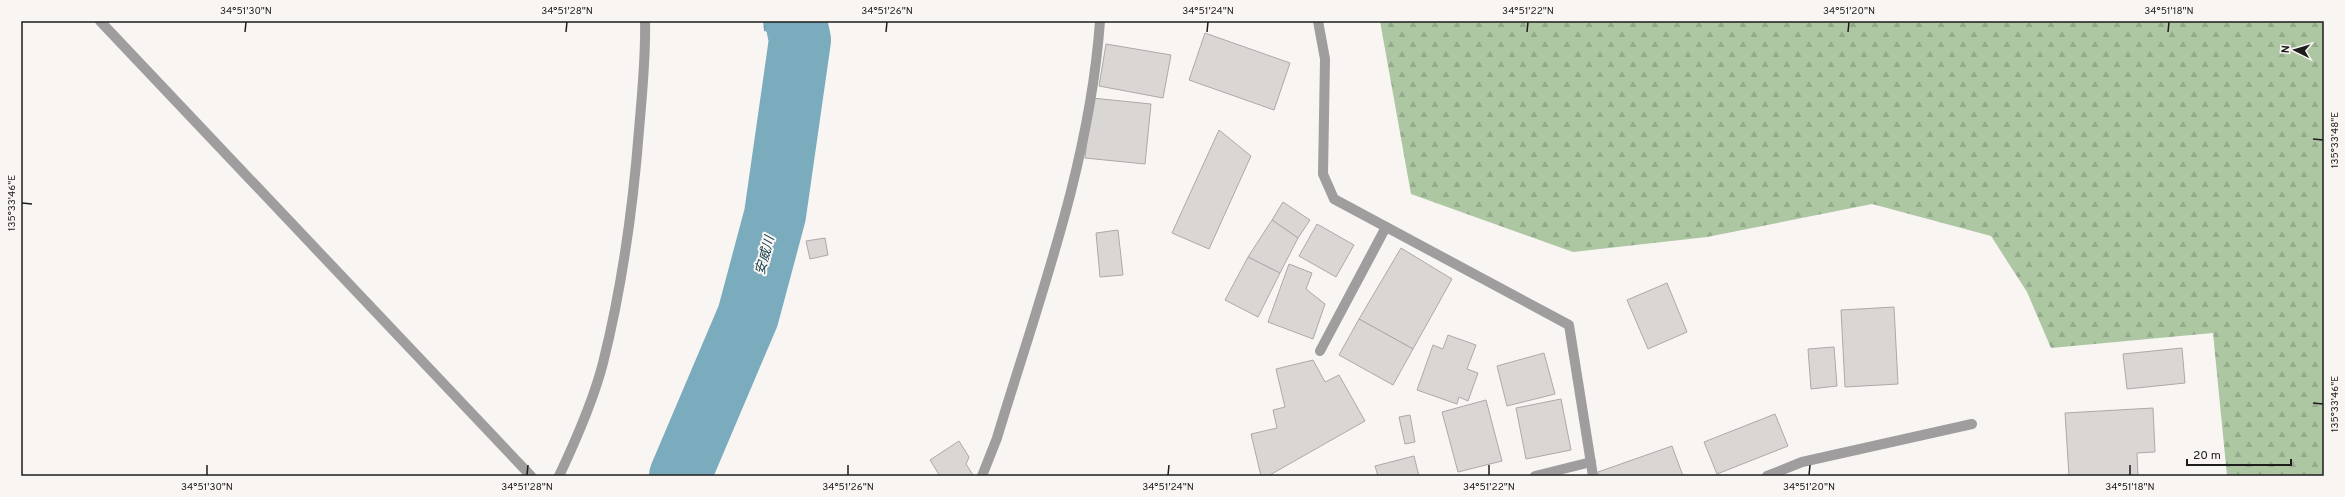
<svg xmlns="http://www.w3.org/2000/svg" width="2345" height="497" viewBox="0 0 2345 497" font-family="Overpass,'Noto Sans JP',sans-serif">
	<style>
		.forest { fill: url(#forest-firs) }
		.water { fill: url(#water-waves) }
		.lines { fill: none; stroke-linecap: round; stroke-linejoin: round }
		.river { stroke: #7bacbd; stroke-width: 62 }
		.building { fill: #dad6d4; stroke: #ada9a8 }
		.minor { stroke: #9f9d9d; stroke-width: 10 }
		.ticks { fill: none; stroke: #1e1d1c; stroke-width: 1.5 }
		.labels { text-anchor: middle; stroke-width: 4; stroke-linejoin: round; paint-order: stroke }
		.water-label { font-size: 13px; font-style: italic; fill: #14404e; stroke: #f9f5f3 }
		.neatline { fill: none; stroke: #1e1d1c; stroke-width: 1.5 }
		.ticks-label { font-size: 10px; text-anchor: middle; fill: #1e1d1c }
	</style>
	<defs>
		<pattern id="forest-firs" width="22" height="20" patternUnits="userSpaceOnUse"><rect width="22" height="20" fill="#adc7a3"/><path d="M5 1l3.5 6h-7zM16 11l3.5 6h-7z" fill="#94aa8c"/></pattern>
		<pattern id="water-waves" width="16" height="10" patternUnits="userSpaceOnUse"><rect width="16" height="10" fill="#7bacbd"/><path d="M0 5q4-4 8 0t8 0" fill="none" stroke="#648b99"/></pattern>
	</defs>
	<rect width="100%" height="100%" fill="#f9f5f3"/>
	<polygon class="forest" points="1380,21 2324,21 2324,476 2227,476 2213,333 2051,348 2027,292 1991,236 1872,204 1707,237 1573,252 1411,194"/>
	<polygon class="water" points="763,21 810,21 812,31 800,40 764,31"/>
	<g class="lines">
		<polyline class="river" points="680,476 748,316 775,215 800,40 796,21"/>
	</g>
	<g class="building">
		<polygon points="1205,33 1290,63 1274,110 1189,80"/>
		<polygon points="1106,44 1171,55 1163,98 1099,86"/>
		<polygon points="1092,98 1151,104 1145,164 1085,158"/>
		<polygon points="1219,130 1251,156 1209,249 1172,233"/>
		<polygon points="1283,202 1310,220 1298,238 1272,220"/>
		<polygon points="1272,220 1298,238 1280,273 1248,257"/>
		<polygon points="1317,224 1354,245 1336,277 1299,256"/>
		<polygon points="1118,230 1123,275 1100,277 1096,233"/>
		<polygon points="825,238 828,255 810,259 806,241"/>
		<polygon points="1401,248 1452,279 1413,349 1359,319"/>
		<polygon points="1248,257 1280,273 1258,317 1225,300"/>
		<polygon points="1289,264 1312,273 1306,289 1325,304 1313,339 1268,322"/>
		<polygon points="1667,283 1687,332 1648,349 1627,300"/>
		<polygon points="1894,307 1898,384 1845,387 1841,310"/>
		<polygon points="1359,319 1413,349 1393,385 1339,355"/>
		<polygon points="1448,335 1476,345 1467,369 1478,373 1468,401 1459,397 1457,404 1417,390 1433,345 1443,349"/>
		<polygon points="1834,347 1837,386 1811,389 1808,349"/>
		<polygon points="2182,348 2185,383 2127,389 2123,354"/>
		<polygon points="1544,353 1555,394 1507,406 1497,366"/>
		<polygon points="1313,360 1325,382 1339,375 1365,421 1268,476 1261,476 1251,434 1277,428 1273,410 1285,407 1276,369"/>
		<polygon points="1561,399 1571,450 1526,459 1516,408"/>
		<polygon points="1486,400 1502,461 1458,472 1442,412"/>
		<polygon points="2153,408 2155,452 2137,453 2138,476 2069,476 2065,413"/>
		<polygon points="1775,414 1788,446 1717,474 1704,442"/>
		<polygon points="1410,415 1415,442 1405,444 1399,417"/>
		<polygon points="959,441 969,457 966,464 973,475 940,476 930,460"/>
		<polygon points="1672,446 1683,476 1599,476 1598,472"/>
		<polygon points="1414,456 1419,476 1378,476 1375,466"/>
	</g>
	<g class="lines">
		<g class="minor">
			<polyline points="100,21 531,476"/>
			<polyline points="1318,21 1325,59 1323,174 1334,199 1569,325 1593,476"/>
			<polyline points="1320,351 1386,227"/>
			<path d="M559 476C576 440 593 402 603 363 622 287 633 208 639 130 642 94 646 57 645 21"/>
			<path d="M982 476 997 438C1038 302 1090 164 1100 21"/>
			<polyline points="1535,476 1591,462"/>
			<polyline points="1767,476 1802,462 1972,424"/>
		</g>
	</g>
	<path class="ticks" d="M245 32 246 22M566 32 567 22M886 32 887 22M1207 32 1208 22M1527 32 1528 22M1848 32 1849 22M2168 32 2169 22M2313 139 2323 140M22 203 32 204M2313 403 2323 404M207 475V465M527 475 528 465M848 475V465M1168 475 1169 465M1489 475V465M1809 475 1810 465M2130 475V465"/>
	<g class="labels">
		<g class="water-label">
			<text transform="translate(764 255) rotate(-75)" y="5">安威川</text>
		</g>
	</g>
	<rect width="2345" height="497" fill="none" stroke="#f9f5f3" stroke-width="44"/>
	<g transform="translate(2295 50) rotate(275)" stroke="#f9f5f3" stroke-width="3" paint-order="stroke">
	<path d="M0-3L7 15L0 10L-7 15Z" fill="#1e1d1c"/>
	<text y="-6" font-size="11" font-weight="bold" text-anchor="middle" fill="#1e1d1c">N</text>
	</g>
	<path d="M2187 459v6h104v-6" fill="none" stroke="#1e1d1c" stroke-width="2"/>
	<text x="2193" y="459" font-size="12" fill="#1e1d1c" stroke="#f9f5f3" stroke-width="3" paint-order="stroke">20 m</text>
	<rect x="22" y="22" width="2301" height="453" class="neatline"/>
	<g class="ticks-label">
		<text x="246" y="14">34°51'30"N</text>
		<text x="567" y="14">34°51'28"N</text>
		<text x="887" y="14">34°51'26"N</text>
		<text x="1208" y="14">34°51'24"N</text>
		<text x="1528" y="14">34°51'22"N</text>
		<text x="1849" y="14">34°51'20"N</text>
		<text x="2169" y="14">34°51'18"N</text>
		<text transform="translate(2334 140) rotate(-90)" y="4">135°33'48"E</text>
		<text transform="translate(11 203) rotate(-90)" y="4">135°33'46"E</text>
		<text transform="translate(2334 404) rotate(-90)" y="4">135°33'46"E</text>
		<text x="207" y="490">34°51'30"N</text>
		<text x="527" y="490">34°51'28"N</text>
		<text x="848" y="490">34°51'26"N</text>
		<text x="1168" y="490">34°51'24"N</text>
		<text x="1489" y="490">34°51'22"N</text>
		<text x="1809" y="490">34°51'20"N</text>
		<text x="2130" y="490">34°51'18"N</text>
	</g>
</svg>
